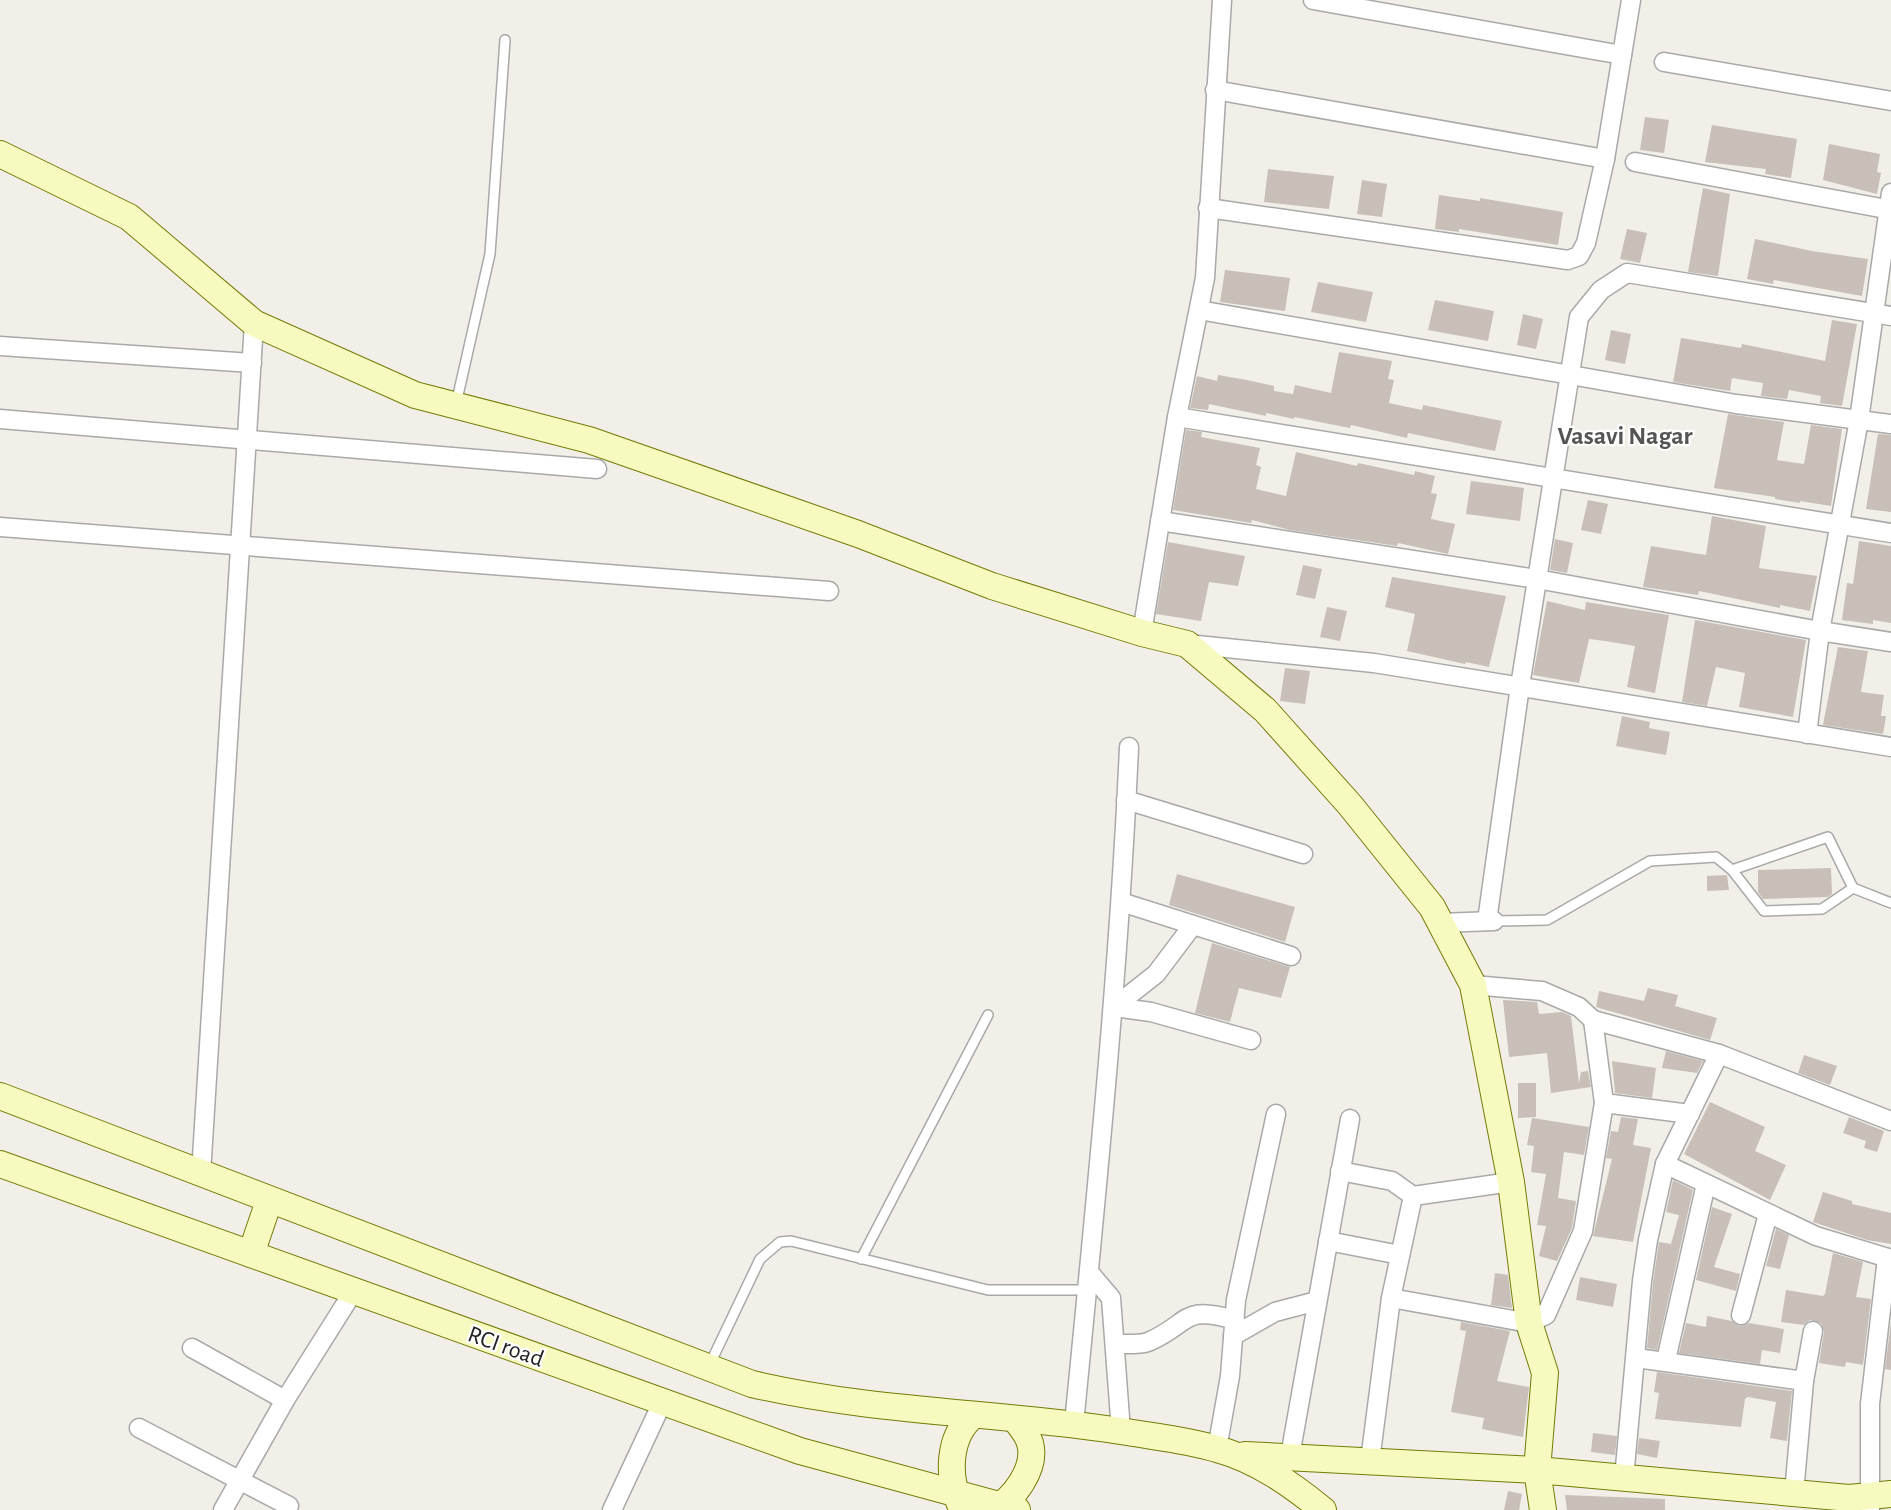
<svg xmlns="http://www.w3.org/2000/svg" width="1891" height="1510" viewBox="0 0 1891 1510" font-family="'Alegreya Sans',sans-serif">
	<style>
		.building { fill: #c7bfb8 }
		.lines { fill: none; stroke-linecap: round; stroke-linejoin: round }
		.lane-casing { stroke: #a9a9a9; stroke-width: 12 }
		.street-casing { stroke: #a9a9a9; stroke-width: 21 }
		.secondary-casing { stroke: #707d05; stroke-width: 28 }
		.lane { stroke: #fff; stroke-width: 9 }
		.street { stroke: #fff; stroke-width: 18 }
		.secondary { stroke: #f7fabf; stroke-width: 26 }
		.labels { text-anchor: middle; stroke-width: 4.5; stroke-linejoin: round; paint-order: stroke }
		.street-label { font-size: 24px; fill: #222; stroke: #fff }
		.neighbourhood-label { font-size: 26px; font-weight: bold; fill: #555; stroke: #fff }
	</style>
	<rect width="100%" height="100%" fill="#f2efe9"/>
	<g class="building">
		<polygon points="1645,117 1669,120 1664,153 1640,150"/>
		<polygon points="1712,125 1797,139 1791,178 1765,174 1766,169 1705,162"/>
		<polygon points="1829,144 1880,154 1877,172 1881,173 1877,194 1823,180"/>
		<polygon points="1268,169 1334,176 1329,209 1264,202"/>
		<polygon points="1362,180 1387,184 1382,217 1357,214"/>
		<polygon points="1703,188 1730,194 1718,276 1688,272"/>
		<polygon points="1439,195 1480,201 1480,198 1563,212 1558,245 1459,229 1459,232 1435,229"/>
		<polygon points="1627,229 1647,233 1640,263 1620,259"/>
		<polygon points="1755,239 1812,251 1868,259 1862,296 1774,280 1773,284 1747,279"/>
		<polygon points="1225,270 1290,278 1285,311 1220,302"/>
		<polygon points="1318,282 1373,292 1366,322 1311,312"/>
		<polygon points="1435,300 1494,311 1488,341 1428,330"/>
		<polygon points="1523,314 1543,319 1536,349 1517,345"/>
		<polygon points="1832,320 1857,324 1842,406 1820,403 1821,396 1789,390 1787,399 1761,396 1763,383 1732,378 1730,391 1673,382 1681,338 1741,348 1742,344 1825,361"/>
		<polygon points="1611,330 1631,334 1625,364 1605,360"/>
		<polygon points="1339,352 1392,361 1388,379 1394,380 1389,403 1422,410 1423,405 1502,421 1495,451 1408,433 1407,438 1351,425 1350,428 1294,417 1294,419 1266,413 1266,416 1209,404 1208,410 1190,408 1197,376 1217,381 1218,375 1247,380 1274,386 1274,391 1293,394 1295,385 1331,393"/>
		<polygon points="1728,414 1784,422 1777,460 1804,464 1811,425 1842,429 1831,506 1800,501 1800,503 1775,499 1775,497 1714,488"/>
		<polygon points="1186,430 1202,432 1201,437 1260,448 1256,465 1261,467 1256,489 1286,496 1296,452 1357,466 1358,463 1414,475 1415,471 1435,476 1431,493 1437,494 1431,519 1455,524 1448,554 1398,543 1397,546 1290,530 1252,520 1251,523 1173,510"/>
		<polygon points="1878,434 1891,435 1891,512 1866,509"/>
		<polygon points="1471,481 1524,488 1520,521 1466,514"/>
		<polygon points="1588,500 1608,504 1601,534 1581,530"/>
		<polygon points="1712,516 1766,526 1759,568 1817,576 1810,611 1780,605 1780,608 1699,591 1698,595 1643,587 1651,546 1706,555"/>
		<polygon points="1555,539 1573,543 1567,573 1550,570"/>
		<polygon points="1859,541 1891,546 1891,623 1873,620 1873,624 1842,620 1847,583 1853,584"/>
		<polygon points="1168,542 1245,556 1238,586 1209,582 1201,621 1156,614"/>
		<polygon points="1303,565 1322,569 1315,599 1296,595"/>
		<polygon points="1392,577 1506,596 1489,667 1466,662 1465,664 1407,651 1415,614 1385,607"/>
		<polygon points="1547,601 1585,610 1586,602 1669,615 1655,693 1627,687 1635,646 1605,641 1589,639 1579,683 1533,675"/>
		<polygon points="1327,607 1347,611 1340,641 1320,637"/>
		<polygon points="1695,620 1806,640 1793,717 1739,707 1745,673 1716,667 1707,706 1682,702"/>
		<polygon points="1838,647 1868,651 1861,692 1884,695 1881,716 1886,716 1883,734 1823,725"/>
		<polygon points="1285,668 1310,671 1305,704 1280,701"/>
		<polygon points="1622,716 1650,722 1649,728 1670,732 1666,755 1616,746"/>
		<polygon points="1831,868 1832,894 1828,897 1763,899 1758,892 1758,870"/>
		<polygon points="1177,874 1295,907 1285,942 1169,905"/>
		<polygon points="1727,875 1729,890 1707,891 1707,876"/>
		<polygon points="1212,943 1290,967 1281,998 1239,988 1230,1022 1195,1013"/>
		<polygon points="1648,988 1678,995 1675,1006 1717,1018 1710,1040 1596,1007 1599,991 1644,1001"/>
		<polygon points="1503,1000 1537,1002 1539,1014 1562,1012 1571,1016 1579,1083 1581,1072 1588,1071 1591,1087 1551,1093 1547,1053 1509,1057"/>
		<polygon points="1666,1051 1703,1061 1697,1073 1662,1068"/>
		<polygon points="1804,1055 1837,1066 1830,1085 1798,1073"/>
		<polygon points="1612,1061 1656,1068 1652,1098 1615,1093"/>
		<polygon points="1518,1083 1536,1083 1536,1117 1518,1118"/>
		<polygon points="1710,1102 1765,1127 1755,1151 1786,1165 1770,1200 1684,1154"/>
		<polygon points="1621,1117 1638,1119 1633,1145 1651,1148 1633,1242 1593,1236 1612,1159 1606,1158 1611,1131 1618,1132"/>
		<polygon points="1849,1117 1884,1131 1877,1152 1864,1148 1866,1141 1843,1133"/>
		<polygon points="1532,1118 1589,1127 1584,1155 1564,1152 1558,1198 1576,1201 1572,1228 1557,1261 1539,1256 1546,1226 1537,1225 1546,1174 1531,1172 1534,1146 1527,1145"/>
		<polygon points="1673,1180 1693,1190 1657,1350 1647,1348 1653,1282 1659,1242 1671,1244 1679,1215 1666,1212"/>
		<polygon points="1823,1192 1852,1201 1852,1204 1891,1213 1891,1244 1867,1240 1813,1222"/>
		<polygon points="1712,1207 1732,1214 1714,1267 1740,1274 1736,1291 1696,1280"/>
		<polygon points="1776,1229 1789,1235 1780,1269 1766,1266"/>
		<polygon points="1833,1253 1863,1262 1856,1297 1871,1299 1863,1365 1846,1362 1845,1367 1819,1363 1824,1332 1821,1323 1810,1320 1804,1325 1781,1322 1786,1290 1823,1296 1825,1294"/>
		<polygon points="1495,1273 1508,1275 1512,1308 1491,1305"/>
		<polygon points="1580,1277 1617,1284 1613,1307 1576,1300"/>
		<polygon points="1707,1316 1732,1321 1739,1326 1749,1323 1784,1329 1780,1353 1762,1350 1760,1364 1679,1353 1686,1323 1706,1327"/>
		<polygon points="1891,1321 1891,1370 1885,1369"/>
		<polygon points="1461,1322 1510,1331 1497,1381 1529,1387 1523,1437 1482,1429 1484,1418 1451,1412 1466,1331 1460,1330"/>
		<polygon points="1657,1372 1792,1391 1787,1441 1770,1438 1776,1402 1748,1397 1745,1399 1741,1427 1655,1419 1659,1393 1654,1392"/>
		<polygon points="1593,1433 1617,1436 1615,1455 1591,1452"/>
		<polygon points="1639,1438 1660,1441 1657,1458 1637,1454"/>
		<polygon points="1508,1491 1522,1494 1519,1510 1504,1510"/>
		<polygon points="1565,1495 1665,1499 1665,1510 1567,1510"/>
	</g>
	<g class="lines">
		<defs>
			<g id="lane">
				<polyline points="456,404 490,254 505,40"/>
				<polyline points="1732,870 1828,837 1853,888"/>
				<polyline points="1494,921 1547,920 1650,861 1716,857 1732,870 1764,911 1822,909 1853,888 1891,903"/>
				<polyline points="861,1259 988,1015"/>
				<polyline points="709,1366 760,1259 780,1242 791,1241 988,1290 1087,1290"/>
			</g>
			<g id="street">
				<polyline points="1313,0 1622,55"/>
				<polyline points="1664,62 1891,101"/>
				<polyline points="1215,90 1605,159"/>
				<polyline points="1635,162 1891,210"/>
				<polyline points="1208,208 1568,260 1579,256 1586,243 1605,159 1631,0"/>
				<polyline points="1199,310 1736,404 1891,424"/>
				<polyline points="0,346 252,363"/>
				<polyline points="1177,417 1891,533"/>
				<polyline points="0,419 597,469"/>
				<polyline points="1160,521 1537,579 1820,631 1891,642"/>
				<polyline points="0,527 829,591"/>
				<polyline points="1142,633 1177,417 1205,278 1222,0"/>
				<polyline points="1187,644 1374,663 1891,747"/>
				<polyline points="1807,734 1820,631 1859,420 1891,193"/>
				<polyline points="1126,800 1303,854"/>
				<polyline points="1121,902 1291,956"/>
				<polyline points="1487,921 1520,686 1579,317 1601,290 1627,273 1891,316"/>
				<polyline points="1440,923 1494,921"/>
				<polyline points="1114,1007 1151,1012 1251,1040"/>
				<polyline points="1114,1007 1156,974 1193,925"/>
				<polyline points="1593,1020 1719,1054 1891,1121"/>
				<polyline points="1604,1103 1690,1114"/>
				<polyline points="1665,1164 1816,1236 1891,1259"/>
				<polyline points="1340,1171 1392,1181 1413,1196"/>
				<polyline points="201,1174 254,323"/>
				<polyline points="1328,1241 1400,1255"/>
				<polyline points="1089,1272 1111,1298 1121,1431"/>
				<polyline points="1391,1298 1529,1323 1546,1315 1583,1231 1604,1103 1593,1020 1579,1007 1542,991 1473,985"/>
				<polyline points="1741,1315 1768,1214"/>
				<polyline points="1233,1336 1275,1312 1317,1301"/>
				<path d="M1115 1344C1125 1344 1139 1345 1148 1342 1191 1324 1180 1304 1235 1320"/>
				<polyline points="192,1348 285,1400"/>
				<polyline points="1636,1358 1804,1381"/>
				<polyline points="1666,1360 1706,1184"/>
				<path d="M1074 1424C1096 1198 1119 973 1129 747"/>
				<polyline points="139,1428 289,1506"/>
				<polyline points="1217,1449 1230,1376 1236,1300 1276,1114"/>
				<polyline points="1290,1456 1350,1119"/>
				<polyline points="1370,1461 1391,1298 1413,1196 1511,1182"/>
				<polyline points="1624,1478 1642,1281 1648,1240 1665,1164 1719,1054"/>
				<polyline points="1794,1493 1804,1381 1813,1331"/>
				<polyline points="223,1510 285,1400 353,1292"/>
				<polyline points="612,1510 662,1403"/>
				<polyline points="1870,1510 1870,1404 1887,1258"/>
			</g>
			<g id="secondary">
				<polyline points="0,154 129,217 254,323 415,395 589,440 858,534 992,586 1142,633 1187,644 1265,710 1350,805 1432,907 1473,985 1511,1182 1529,1323 1545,1373 1537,1470 1543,1510"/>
				<path d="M0 1096 752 1384C877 1413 1002 1412 1127 1432 1157 1437 1188 1440 1217 1449 1257 1460 1291 1484 1323 1510"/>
				<polyline points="0,1164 800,1451 1017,1510"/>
				<polyline points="251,1254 269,1201"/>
				<polyline points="1245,1455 1537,1470 1849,1498 1891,1494"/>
				<path d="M960 1504C947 1476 948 1435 974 1415"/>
				<path d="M993 1510C1014 1499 1037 1468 1030 1443 1027 1433 1021 1427 1015 1419"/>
			</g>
		</defs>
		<use href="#lane" class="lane-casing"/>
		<use href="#street" class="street-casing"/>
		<use href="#secondary" class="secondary-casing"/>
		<use href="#lane" class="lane"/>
		<use href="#street" class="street"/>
		<use href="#secondary" class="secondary"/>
	</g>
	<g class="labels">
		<g class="street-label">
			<text transform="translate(506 1346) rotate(20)" y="8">RCI road</text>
		</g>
		<g class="neighbourhood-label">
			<text x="1625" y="444">Vasavi Nagar</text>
		</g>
	</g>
</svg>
